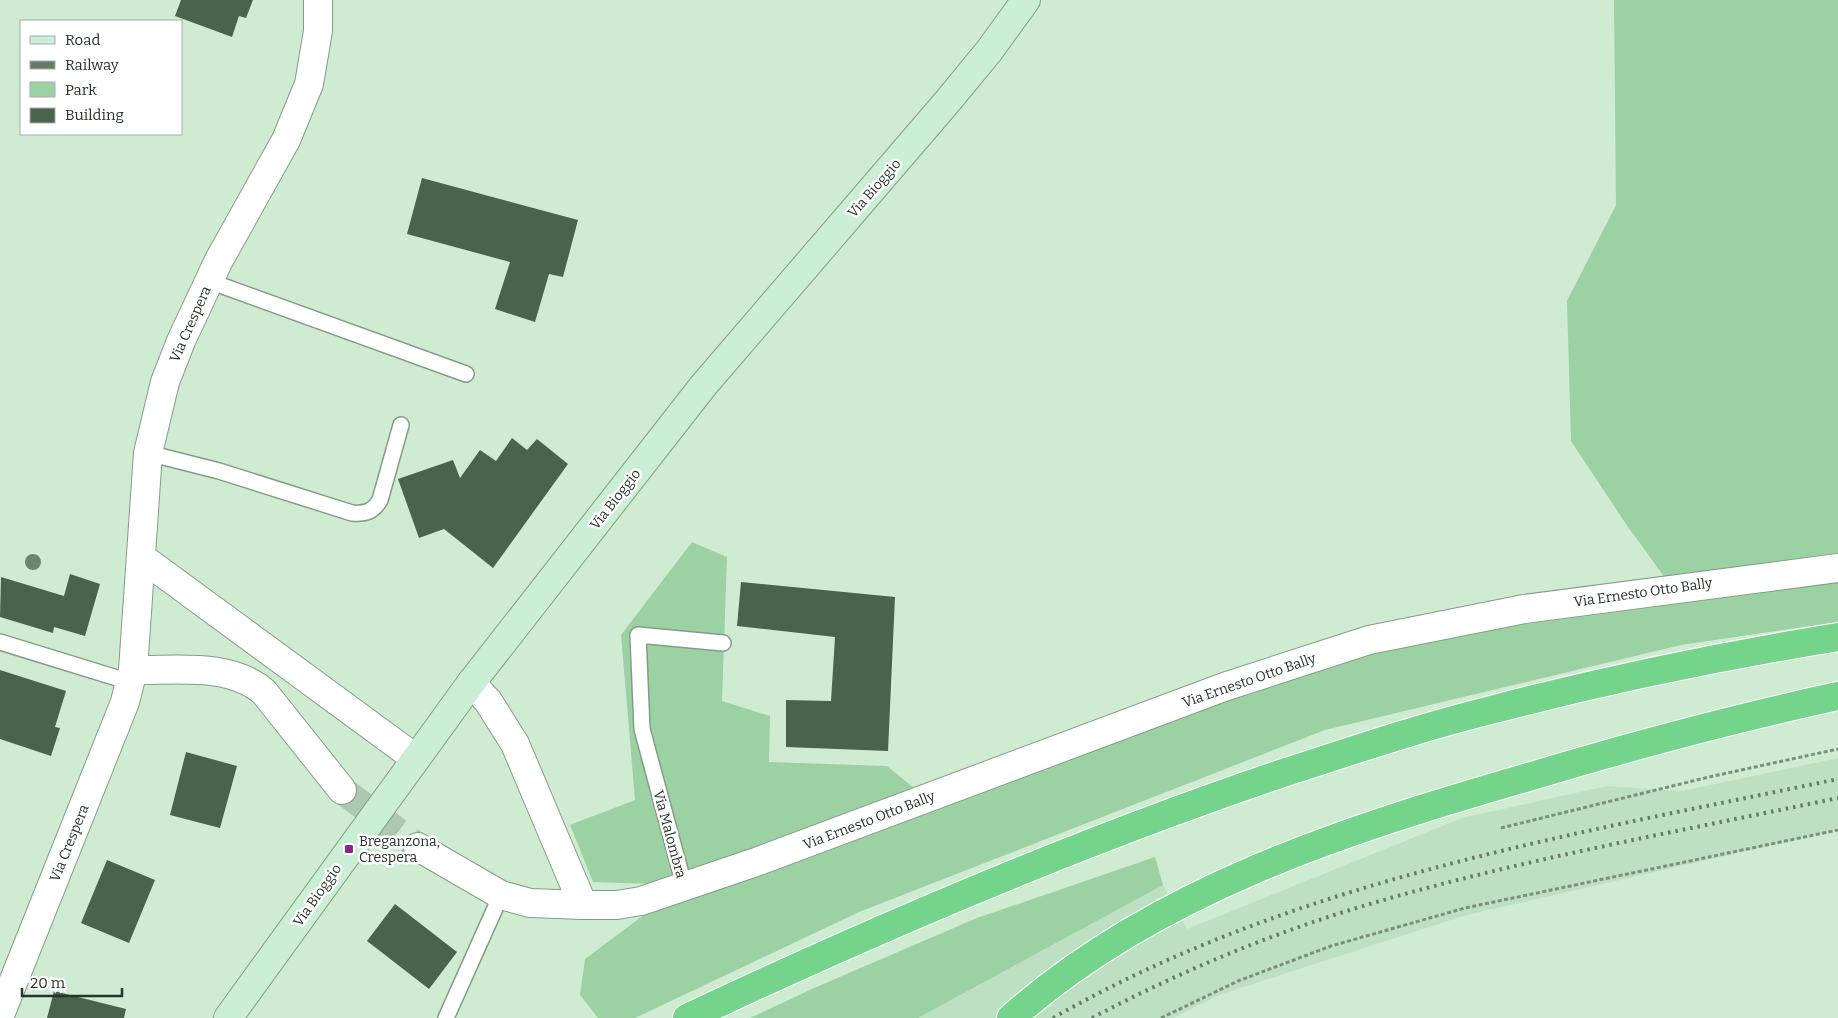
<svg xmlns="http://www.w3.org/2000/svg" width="1838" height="1018" viewBox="0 0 1838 1018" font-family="Bitter,serif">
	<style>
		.built { fill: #bee0c2 }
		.green { fill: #9cd1a3 }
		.building { fill: #49634d }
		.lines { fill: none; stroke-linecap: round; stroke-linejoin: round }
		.minor-tunnel { stroke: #aec7b0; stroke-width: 28; stroke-dasharray: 28 14; stroke-linecap: butt }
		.service-casing { stroke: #839e86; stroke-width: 18 }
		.minor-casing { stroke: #839e86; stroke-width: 30 }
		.secondary-casing { stroke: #839e86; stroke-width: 30 }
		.trunk-casing { stroke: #fff; stroke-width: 30 }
		.path { stroke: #7b8f7d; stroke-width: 3; stroke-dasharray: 4 2.5; stroke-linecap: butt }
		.service { stroke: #fff; stroke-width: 15 }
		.minor { stroke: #fff; stroke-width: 28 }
		.secondary { stroke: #cbefd4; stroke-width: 28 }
		.trunk { stroke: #74d48b; stroke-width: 28 }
		.rail { stroke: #677969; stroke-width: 4; stroke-dasharray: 2.5 5; stroke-linecap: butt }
		.tree { fill: #68886e }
		.poi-dot { fill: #8d268c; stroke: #fff; stroke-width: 2 }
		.labels { text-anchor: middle; stroke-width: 5; stroke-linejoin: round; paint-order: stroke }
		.street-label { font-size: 14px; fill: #28332a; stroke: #fff }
		.poi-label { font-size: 14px; fill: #28332a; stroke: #fff; text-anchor: start }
	</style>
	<rect width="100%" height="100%" fill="#cfecd2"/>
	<polygon class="built" points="1838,758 1838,830 1463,916 1219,995 1173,1018 918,1018 1163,885 1187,929 1462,818 1607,786 1682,791"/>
	<g class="green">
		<polygon points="1614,0 1838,0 1838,622 1681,645 1325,730 859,912 635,1018 598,1018 580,995 585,959 684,885 593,882 570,825 635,800 621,635 692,542 727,557 722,701 770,716 769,762 887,766 925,797 1223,685 1671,586 1628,527 1571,441 1567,301 1616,205"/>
		<polygon points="1155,857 1163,885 918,1018 750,1018 814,988 977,918"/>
	</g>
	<g class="building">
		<polygon points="181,0 253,0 246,18 239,16 232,37 175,16"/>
		<polygon points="422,178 578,220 563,277 549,274 535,322 495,309 510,262 407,234"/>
		<polygon points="512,438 527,450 537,439 568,464 493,568 444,529 419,538 398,479 453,460 460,478 480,450 496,461"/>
		<polygon points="70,574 100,584 85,636 54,627 53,633 0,617 1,577 64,596"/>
		<polygon points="741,582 895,597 888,751 786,747 786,700 831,701 835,637 737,626"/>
		<polygon points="0,670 66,691 55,727 60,728 51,756 0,739"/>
		<polygon points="186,752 237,766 220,828 170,815"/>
		<polygon points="107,860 155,880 129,943 81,923"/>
		<polygon points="395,904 457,952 429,989 367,941"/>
		<polygon points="54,991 126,1009 124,1018 47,1018"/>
	</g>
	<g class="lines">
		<polyline class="minor-tunnel" points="342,790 418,847"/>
		<defs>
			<g id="service">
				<polyline points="209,281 466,374"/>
				<path d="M148 453 219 471 352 513C365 514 373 512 380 500L401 425"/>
				<polyline points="0,642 130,682"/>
				<polyline points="684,885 642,729 638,635 723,643"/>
				<polyline points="446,1018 501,895"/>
			</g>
			<g id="minor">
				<polyline points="141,557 415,758"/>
				<path d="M133 670C175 671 230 662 264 692L342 790"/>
				<polyline points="471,683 488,701 515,744 583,905 617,905 641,901 756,862 1224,687 1369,640 1524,609 1838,568"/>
				<polyline points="418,847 501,895 530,903 583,905"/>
				<polyline points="0,1015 125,702 133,670 148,453 165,382 181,341 219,260 286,140 309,84 318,31 318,0"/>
			</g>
			<polyline id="secondary" points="228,1018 471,683 703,386 947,102 989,51 1026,0"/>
			<g id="trunk">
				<path d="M687 1018C882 926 1081 841 1286 772 1354 750 1422 727 1491 710 1605 680 1721 656 1838 637"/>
				<path d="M1011 1018C1154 891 1345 830 1525 778 1628 747 1732 719 1838 696"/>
			</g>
		</defs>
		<use href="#service" class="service-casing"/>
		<use href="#minor" class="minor-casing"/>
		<use href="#secondary" class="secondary-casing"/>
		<use href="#trunk" class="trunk-casing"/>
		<g class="path">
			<polyline points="1501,828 1709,777 1838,749"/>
			<polyline points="1161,1018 1238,981 1331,946 1465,908 1838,830"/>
		</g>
		<use href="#service" class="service"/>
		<use href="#minor" class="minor"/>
		<use href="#secondary" class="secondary"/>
		<use href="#trunk" class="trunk"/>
		<g class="rail">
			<path d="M1053 1018C1294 880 1570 835 1838 779"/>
			<path d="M1092 1018C1175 974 1263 937 1353 909 1511 861 1676 832 1838 798"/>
		</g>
	</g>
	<circle class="tree" cx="33" cy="562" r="8"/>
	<rect class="poi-dot" x="344" y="844" width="10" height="10" rx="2.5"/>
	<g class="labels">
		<g class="street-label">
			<text transform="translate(874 188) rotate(-49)" y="5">Via Bioggio</text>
			<text transform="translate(190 324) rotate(-66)" y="5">Via Crespera</text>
			<text transform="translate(615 499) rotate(-52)" y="5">Via Bioggio</text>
			<text transform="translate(1643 592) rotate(-8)" y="5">Via Ernesto Otto Bally</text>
			<text transform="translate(1249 680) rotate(-19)" y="5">Via Ernesto Otto Bally</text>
			<text transform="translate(869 820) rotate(-21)" y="5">Via Ernesto Otto Bally</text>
			<text transform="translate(670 834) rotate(75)" y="5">Via Malombra</text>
			<text transform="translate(69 843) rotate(-68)" y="5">Via Crespera</text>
			<text transform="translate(317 895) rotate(-55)" y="5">Via Bioggio</text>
		</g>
		<g class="poi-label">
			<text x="359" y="846">Breganzona,<tspan x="359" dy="16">Crespera</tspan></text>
		</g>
	</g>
	<rect x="20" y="20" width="162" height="115" fill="#ffffff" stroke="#a9adaa"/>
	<rect x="30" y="36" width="25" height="8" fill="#cbefd4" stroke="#a9adaa"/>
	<text x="65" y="45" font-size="15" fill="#28332a">Road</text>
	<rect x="30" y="61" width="25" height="8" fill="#677969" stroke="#a9adaa"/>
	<text x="65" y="70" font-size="15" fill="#28332a">Railway</text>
	<rect x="30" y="82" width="25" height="15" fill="#9cd1a3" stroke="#a9adaa"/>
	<text x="65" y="95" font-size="15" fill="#28332a">Park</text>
	<rect x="30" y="108" width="25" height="15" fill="#49634d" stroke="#a9adaa"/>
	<text x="65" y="120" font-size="15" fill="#28332a">Building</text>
	<path d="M22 988v8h100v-8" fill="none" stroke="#28332a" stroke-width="2.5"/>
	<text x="30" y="988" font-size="15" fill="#28332a" stroke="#ffffff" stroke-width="4" paint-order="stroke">20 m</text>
</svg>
